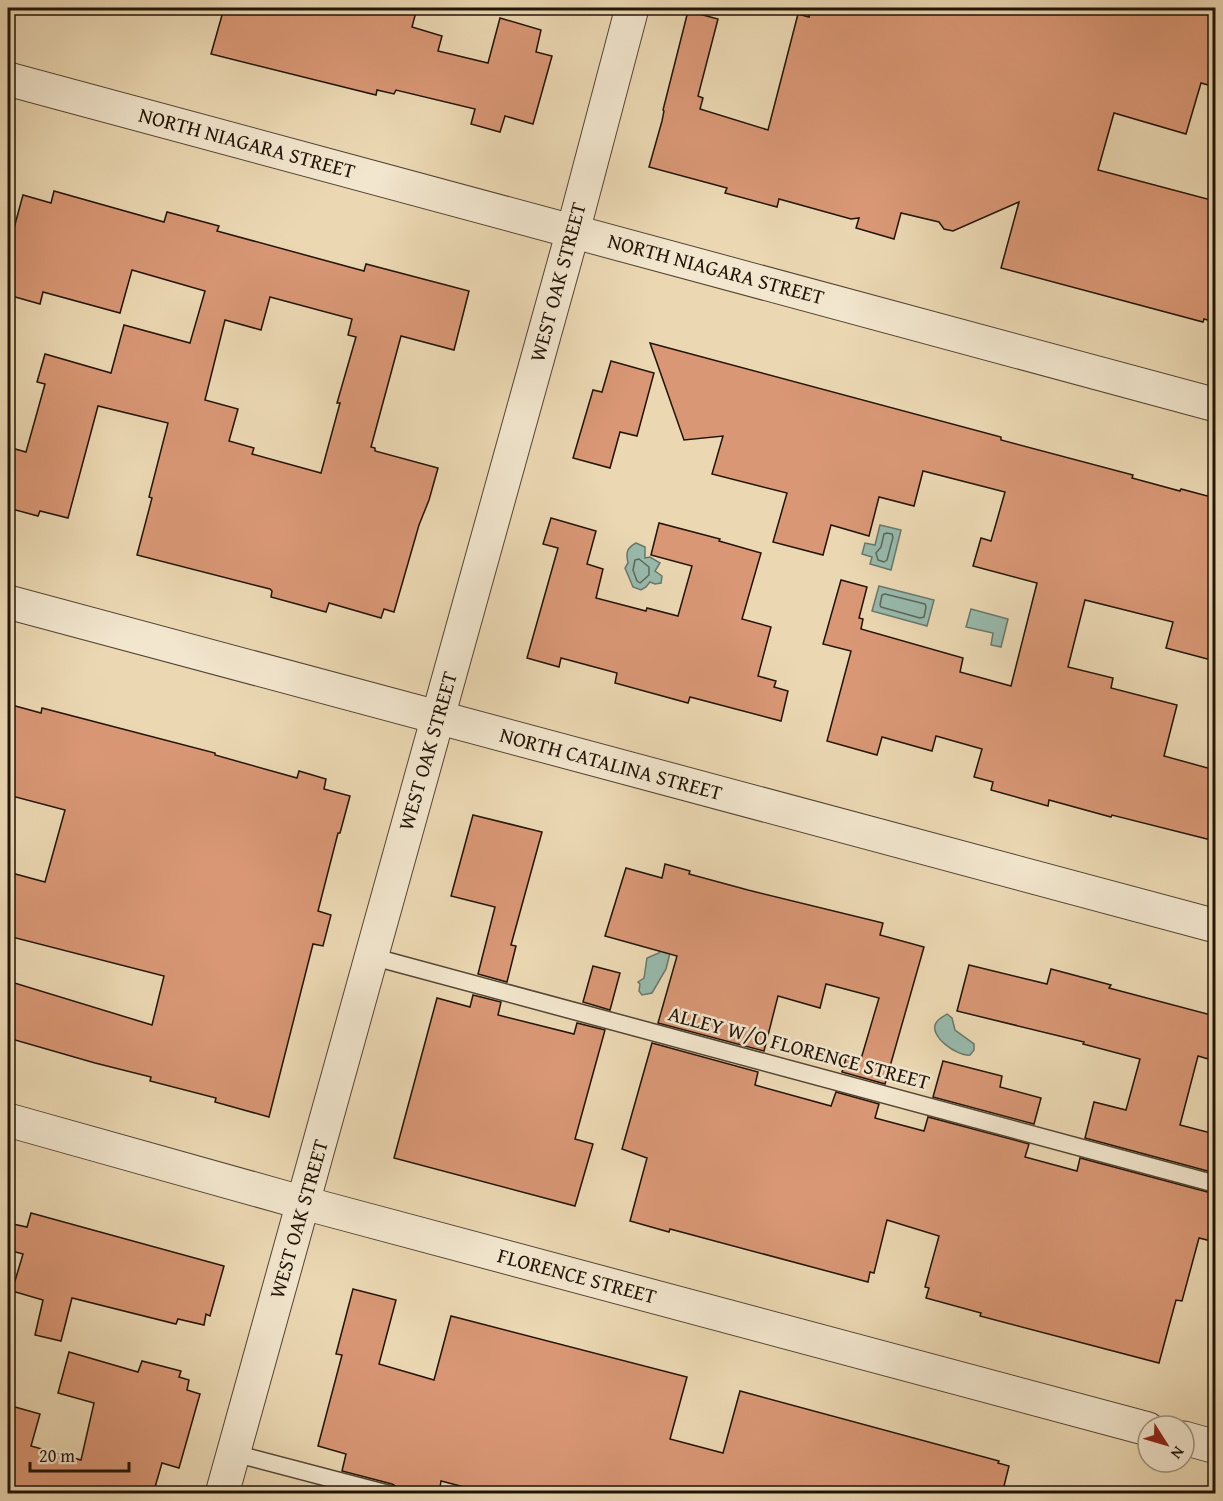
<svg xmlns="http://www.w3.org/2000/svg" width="1223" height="1501" viewBox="0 0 1223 1501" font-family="'Gentium Book Plus',serif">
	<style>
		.water { fill: #98baad; stroke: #68786b; stroke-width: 1.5 }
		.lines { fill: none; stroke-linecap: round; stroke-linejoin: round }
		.shore { stroke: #5c675a; stroke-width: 1.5 }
		.building { fill: #d99775; stroke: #211407; stroke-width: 1.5; fill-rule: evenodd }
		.service-casing { stroke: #544532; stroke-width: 19 }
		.minor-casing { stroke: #544532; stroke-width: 35 }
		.service { stroke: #f2e6ce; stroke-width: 16 }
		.minor { stroke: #f2e6ce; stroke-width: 33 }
		.labels { text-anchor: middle; stroke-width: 5; stroke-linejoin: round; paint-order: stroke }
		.street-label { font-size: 21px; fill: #211407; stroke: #f2e6ce }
	</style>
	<rect width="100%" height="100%" fill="#ebd8b3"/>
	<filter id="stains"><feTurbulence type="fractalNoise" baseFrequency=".00333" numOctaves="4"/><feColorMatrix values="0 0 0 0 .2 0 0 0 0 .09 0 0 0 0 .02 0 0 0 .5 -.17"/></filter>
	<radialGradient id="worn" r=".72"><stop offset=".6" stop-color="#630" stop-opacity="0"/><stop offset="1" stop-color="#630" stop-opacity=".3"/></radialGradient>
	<g class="water">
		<polygon points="880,525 901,530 891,570 870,564 872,557 862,554 865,543 875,545"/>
		<path d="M636 543 645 547V558L650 557 660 563 655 571 662 576 661 583 655 584 650 582 646 587 641 590 633 587 625 568 628 563C626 554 626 548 636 543Z"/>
		<polygon points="879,586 934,600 927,626 872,611"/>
		<polygon points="971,609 1008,619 1001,647 991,645 993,633 966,627"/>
		<polygon points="663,947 670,953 666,969 652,993 642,995 639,991 640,984 638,982 644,978 647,958 659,953"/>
		<path d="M947 1014 952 1018 955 1030 974 1044V1050L970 1055C958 1057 928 1036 936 1023 938 1019 943 1017 947 1014Z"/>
	</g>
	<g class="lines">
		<g class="shore">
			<polygon points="887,533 892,534 893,537 887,560 884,562 878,560 876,553 881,547 884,534"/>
			<polygon points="639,559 649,567 649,575 640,583 637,581 633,570 635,560"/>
			<polygon points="885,594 925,604 926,607 924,617 920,618 881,607 880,605 882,595"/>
		</g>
	</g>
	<g class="building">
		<polygon points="224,8 417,8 412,27 442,36 438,51 488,63 500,18 541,30 536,52 552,56 533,124 505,116 500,132 471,124 475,109 396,90 394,94 377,90 376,95 211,54"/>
		<polygon points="811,8 1215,8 1215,87 1201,83 1186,134 1114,113 1098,170 1215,201 1215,322 1204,319 1203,322 1001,268 1019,202 953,231 944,229 939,222 901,213 894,239 856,228 859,218 851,219 779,199 777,207 725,193 727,188 649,167 662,121 664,111 663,110 688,11 718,19 698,96 703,98 700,109 768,130 798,14 809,17"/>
		<path d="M54 191 164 222 167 212 219 226 217 231 364 271 366 264 469 291 454 350 401 336 371 447 375 448V451L438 468 429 500 419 525 394 612 384 609 381 618 329 603 326 612 271 597 272 591 270 589 137 555 152 498 149 497 168 423 98 406 68 518 40 511 38 516 8 508V447L26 452 45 384 37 382 45 354 111 373 124 325 190 343 205 291 132 270 120 313 43 292 40 304 8 295V274L14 252 8 250 23 195 51 203ZM270 297 352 319 348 335 356 337 337 403H340L321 473 252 454 254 448 229 441 238 409 205 400 225 320 261 330Z"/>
		<polygon points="650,343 1001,437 1001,440 1133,475 1132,478 1180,491 1181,489 1215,498 1215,661 1166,648 1173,622 1085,600 1068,667 1113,678 1111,688 1177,705 1164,756 1215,770 1215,841 1112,815 1111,817 1049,800 1048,806 991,790 993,782 974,777 982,749 936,736 932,751 882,737 877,755 827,741 851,651 823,644 841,580 867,587 859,618 863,619 861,629 963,658 960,672 1011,686 1037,583 973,566 981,538 991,541 1005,492 923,471 914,506 879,497 869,536 831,525 823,555 773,542 787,493 712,474 723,436 684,440"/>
		<polygon points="611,361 654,373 637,436 620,432 610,468 573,458 593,390 602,392"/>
		<polygon points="551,518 596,531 587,564 603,569 596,598 646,611 647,608 678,616 692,566 651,555 659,523 720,539 719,541 761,553 742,619 771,627 758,676 776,681 774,687 788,691 781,721 690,697 688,703 615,683 617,673 561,658 559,667 527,658 558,548 543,544"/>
		<polygon points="8,704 41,713 42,708 215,753 215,755 297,778 299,771 326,779 324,789 350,796 340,833 338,833 318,911 331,915 323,946 313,944 269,1117 215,1102 216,1098 150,1081 151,1077 95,1063 8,1038 8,981 152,1025 164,976 8,936 8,872 45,882 65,810 8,795"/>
		<polygon points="473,815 542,832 511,945 516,946 507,982 478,974 495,907 451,896"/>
		<polygon points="665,864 690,871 689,874 748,890 883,923 880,935 924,947 885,1084 842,1072 847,1055 861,1059 879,998 826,984 820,1008 778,996 764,1051 658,1023 677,956 605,936 626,868 662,878"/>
		<polygon points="969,965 1047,984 1051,969 1111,985 1109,988 1215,1016 1215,1061 1198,1056 1180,1125 1215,1134 1215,1173 1085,1138 1094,1102 1126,1110 1140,1059 1083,1044 1084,1042 957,1011"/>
		<polygon points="593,966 620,973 610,1010 583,1002"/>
		<polygon points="473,995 501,1002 498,1015 574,1034 577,1023 605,1030 575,1139 593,1144 575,1206 394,1158 437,998 470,1007"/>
		<polygon points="652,1043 758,1072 755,1085 831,1106 836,1092 879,1104 875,1118 924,1131 928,1117 1029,1144 1025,1157 1077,1171 1080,1158 1215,1194 1215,1242 1199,1238 1182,1301 1176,1300 1159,1363 980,1316 981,1313 926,1298 929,1288 925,1287 939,1236 887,1220 874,1273 870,1272 868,1282 670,1229 669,1232 630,1221 647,1158 622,1149"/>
		<polygon points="943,1061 1002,1076 1000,1087 1041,1098 1034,1124 933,1097"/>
		<polygon points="31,1213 224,1266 210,1316 206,1314 204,1325 178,1319 176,1324 72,1298 61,1341 35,1335 43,1300 12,1291 23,1254 8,1250 8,1223 27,1227"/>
		<polygon points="353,1289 396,1300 379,1364 434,1380 451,1316 687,1377 670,1439 723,1453 740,1391 999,1461 998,1463 1009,1466 1002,1494 491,1494 441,1481 439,1494 399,1494 397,1487 392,1484 342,1471 346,1454 318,1446 342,1355 336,1354"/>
		<polygon points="69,1352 138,1372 142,1361 181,1371 179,1377 189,1380 187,1390 200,1394 179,1468 162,1463 153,1494 8,1494 8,1405 40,1414 31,1446 81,1460 94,1403 58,1393"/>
	</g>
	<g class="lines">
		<defs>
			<g id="service">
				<polyline points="370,956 1216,1184"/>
				<polyline points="233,1453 389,1494"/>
			</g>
			<g id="minor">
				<polyline points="8,79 1216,405"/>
				<polyline points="8,602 1216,926"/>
				<polyline points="8,1120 304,1203 1148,1429"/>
				<polyline points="1184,1438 1216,1447"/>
				<polyline points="222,1494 573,231 632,8"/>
			</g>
		</defs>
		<use href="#service" class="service-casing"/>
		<use href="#minor" class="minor-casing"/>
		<use href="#service" class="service"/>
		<use href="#minor" class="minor"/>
	</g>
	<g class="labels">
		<g class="street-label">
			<text transform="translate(247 143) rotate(15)" y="7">NORTH NIAGARA STREET</text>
			<text transform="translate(716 269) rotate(15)" y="7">NORTH NIAGARA STREET</text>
			<text transform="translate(558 282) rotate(-75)" y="7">WEST OAK STREET</text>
			<text transform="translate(428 751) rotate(-74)" y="7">WEST OAK STREET</text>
			<text transform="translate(611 764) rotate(15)" y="7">NORTH CATALINA STREET</text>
			<text transform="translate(799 1048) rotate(15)" y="7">ALLEY W/O FLORENCE STREET</text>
			<text transform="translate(299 1219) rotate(-74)" y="7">WEST OAK STREET</text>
			<text transform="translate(577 1276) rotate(15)" y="7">FLORENCE STREET</text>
		</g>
	</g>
	<rect width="1223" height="1501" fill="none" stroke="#ebd8b3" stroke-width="30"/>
	<rect x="9" y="9" width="1205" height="1483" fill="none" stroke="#211407" stroke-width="3"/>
	<rect x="15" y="15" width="1193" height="1471" fill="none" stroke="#211407" stroke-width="1.5"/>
	<g transform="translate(1166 1444) rotate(127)"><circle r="28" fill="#f2e6ce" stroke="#9e927e" stroke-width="1.5"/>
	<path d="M0-4.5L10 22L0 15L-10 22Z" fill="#8f2418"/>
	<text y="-9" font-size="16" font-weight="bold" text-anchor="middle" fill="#211407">N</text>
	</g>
	<path d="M30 1462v9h99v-9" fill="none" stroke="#211407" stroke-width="3"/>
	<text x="39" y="1462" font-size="18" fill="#211407" stroke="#f2e6ce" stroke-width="4.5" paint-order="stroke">20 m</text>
	<rect width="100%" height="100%" filter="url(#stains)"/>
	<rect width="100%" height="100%" fill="url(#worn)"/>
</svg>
